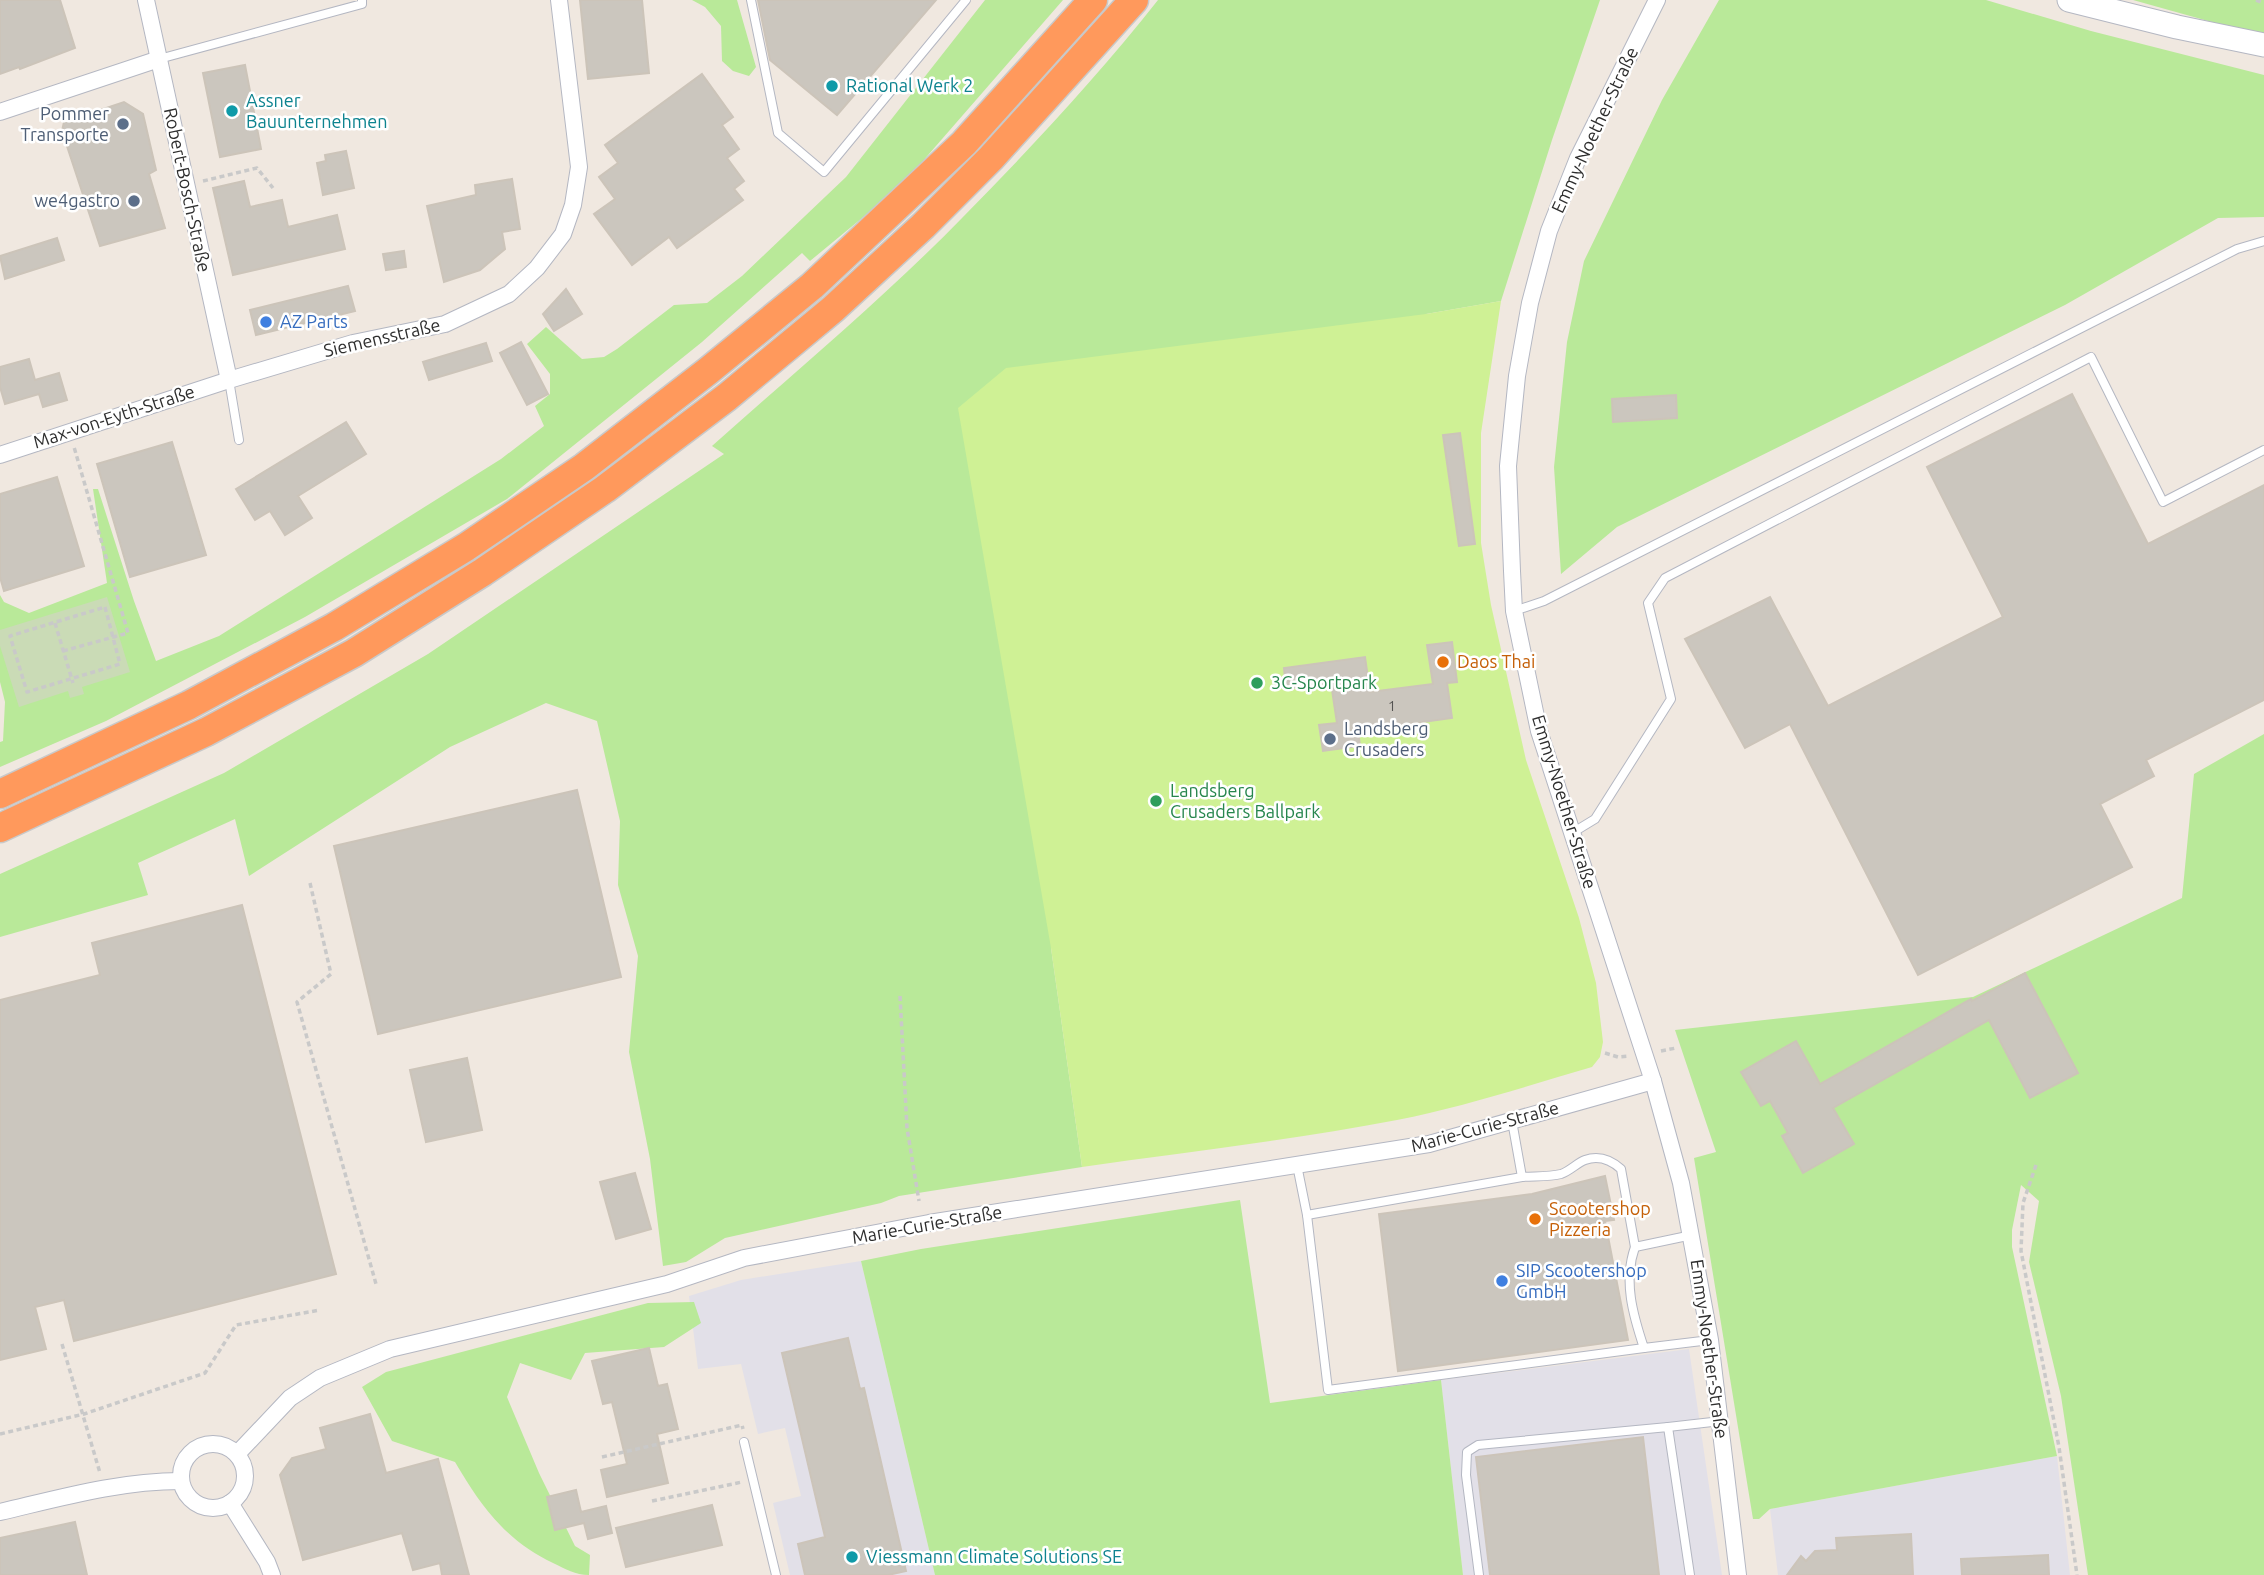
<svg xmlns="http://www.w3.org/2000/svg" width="2264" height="1575" viewBox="0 0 2264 1575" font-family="Ubuntu,sans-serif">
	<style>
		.industrial { fill: #e2e0e8 }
		.green { fill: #b9e999 }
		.cemetery { fill: #cadbb6 }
		.pitch { fill: #cff195 }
		.building { fill: #cbc6be; stroke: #ccc4b9; stroke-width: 2 }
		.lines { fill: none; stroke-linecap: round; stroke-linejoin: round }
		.lane-casing { stroke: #b4b7c2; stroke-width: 10 }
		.street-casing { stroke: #b4b7c2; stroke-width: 18 }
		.secondary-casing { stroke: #b4b7c2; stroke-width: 25 }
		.highway-casing { stroke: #c9c9c9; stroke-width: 31 }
		.path { stroke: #c9c9c9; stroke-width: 3.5; stroke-dasharray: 5 3.5; stroke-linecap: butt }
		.lane { stroke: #fff; stroke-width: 8 }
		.street { stroke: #fff; stroke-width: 16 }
		.secondary { stroke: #fff; stroke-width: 23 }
		.highway { stroke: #ff995c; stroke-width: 28 }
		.culture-dot { fill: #0f9aa8; stroke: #fff; stroke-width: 2.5 }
		.service-dot { fill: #5c6f8a; stroke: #fff; stroke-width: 2.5 }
		.shop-dot { fill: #3f7fe0; stroke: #fff; stroke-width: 2.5 }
		.food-dot { fill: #e8710a; stroke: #fff; stroke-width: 2.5 }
		.leisure-dot { fill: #2e9e5b; stroke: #fff; stroke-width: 2.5 }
		.labels { text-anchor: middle; stroke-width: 5; stroke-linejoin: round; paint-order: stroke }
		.number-label { font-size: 14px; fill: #555452 }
		.culture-label { font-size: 18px; fill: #0d838f; stroke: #fff; text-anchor: start }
		.service-label { font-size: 18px; fill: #4e5e75; stroke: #fff; text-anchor: end }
		.street-label { font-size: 18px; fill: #2e2e2e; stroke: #fff }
		.shop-label { font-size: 18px; fill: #366cbe; stroke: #fff; text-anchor: start }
		.food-label { font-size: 18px; fill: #c56008; stroke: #fff; text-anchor: start }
		.leisure-label { font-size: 18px; fill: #27864d; stroke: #fff; text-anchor: start }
	</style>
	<rect width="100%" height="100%" fill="#f0e8e0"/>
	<g class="industrial">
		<polygon points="861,1261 935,1575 790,1575 773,1503 801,1496 785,1428 758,1434 741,1364 698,1369 689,1296 741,1280"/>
		<polygon points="1689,1349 1722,1575 1463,1575 1441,1380"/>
		<polygon points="2057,1456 2070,1575 1778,1575 1770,1509"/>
	</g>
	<g class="green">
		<polygon points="692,0 737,0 756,67 749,76 733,71 722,61 721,26 705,7"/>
		<polygon points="985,0 1063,0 902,185 810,261 802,253 702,342 507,499 305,617 106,721 0,767 0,742 3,741 5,702 0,682 0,595 4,602 29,613 107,583 93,489 98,489 134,601 156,661 219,636 501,459 544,426 535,406 550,394 550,374 527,344 546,327 582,359 604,357 617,349 674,305 707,303 742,276 846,177"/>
		<path d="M1158 0H1600L1552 140 1501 301 1426 314 1051 948 1082 1167 899 1196 881 1203 725 1238 686 1262 663 1266 650 1159 629 1052 638 956 618 885 620 821 597 721 546 703 450 747 249 876 235 819 138 863 148 895 0 937V874L224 773 428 654 724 454 712 446C796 371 884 298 963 217 1031 148 1098 76 1158 0Z"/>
		<polygon points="1719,0 1986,0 2091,31 2264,75 2264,217 2218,218 2065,305 1617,527 1561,574 1554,467 1567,342 1584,261 1662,100"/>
		<polygon points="2133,0 2264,0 2264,36 2251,33"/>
		<polygon points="2264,734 2264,1575 2088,1575 2061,1396 2029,1262 2039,1201 2021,1185 2012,1230 2012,1247 2057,1456 1770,1509 1759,1519 1753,1519 1694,1158 1716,1152 1675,1030 1973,997 2182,898 2194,774"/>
		<polygon points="1240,1200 1270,1403 1441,1380 1463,1575 935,1575 861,1261 921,1249"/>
		<path d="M694 1302 701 1323 664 1347 585 1353 571 1380 520 1363 507 1397 539 1473 575 1546 590 1555 589 1575C575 1575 566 1569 553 1563 505 1540 481 1506 455 1462L392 1441 362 1387 386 1372 648 1303Z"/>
	</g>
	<polygon class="cemetery" points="107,597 130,672 82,687 84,694 70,698 68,691 19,707 0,646 0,630"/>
	<path class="pitch" d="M1501 301 1481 433V543L1491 605 1526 760 1579 918 1596 983 1603 1042 1600 1057 1592 1067C1527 1086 1463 1107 1397 1120 1293 1140 1187 1152 1082 1167L1051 948 958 408 1006 368 1426 314Z"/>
	<g class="building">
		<polygon points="0,0 60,0 75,48 20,69 19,67 0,74"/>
		<polygon points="580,0 642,0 649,73 588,79"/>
		<polygon points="758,0 936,0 837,115 770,60"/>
		<polygon points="245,65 261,149 220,157 203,73"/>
		<polygon points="702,74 733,117 722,125 739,149 727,158 744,181 734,189 743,200 677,248 669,237 632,265 594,214 615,199 599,177 618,163 605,145"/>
		<polygon points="124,102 143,114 156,170 149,174 165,228 100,246 62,131 64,122"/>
		<polygon points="346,151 354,188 323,195 317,163 326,161 325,155"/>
		<polygon points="512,179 520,229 502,232 505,249 480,270 444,282 427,206 476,195 475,185"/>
		<polygon points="244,181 250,207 282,200 288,227 337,215 345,249 233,275 213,188"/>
		<polygon points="57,238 64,260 5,279 0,256"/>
		<polygon points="404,251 406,267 386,270 383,254"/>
		<polygon points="348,286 355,311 256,335 250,310"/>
		<polygon points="566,289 582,314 554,331 543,314"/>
		<polygon points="521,342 548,394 527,405 500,353"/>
		<polygon points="486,343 492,361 429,380 423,362"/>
		<polygon points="29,359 35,380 59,373 67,400 43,407 39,394 5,404 0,387 0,367"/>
		<polygon points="2072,394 2148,544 2264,485 2264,700 2146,760 2154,776 2100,804 2132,867 1918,975 1790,724 1745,748 1685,639 1770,597 1828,706 2003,617 1927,467"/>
		<polygon points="1676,395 1677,418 1613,422 1612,399"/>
		<polygon points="346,422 366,454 298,496 312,518 285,535 270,511 255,520 236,489"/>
		<polygon points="1460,433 1475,544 1459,546 1443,435"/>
		<polygon points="172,442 206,555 130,577 97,464"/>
		<polygon points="57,477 84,566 4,591 0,577 0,494"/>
		<polygon points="1452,642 1457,682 1447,683 1452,718 1358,731 1360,746 1323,751 1319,725 1337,723 1331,683 1286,689 1284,668 1365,657 1370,692 1433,684 1427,645"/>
		<polygon points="577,790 621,977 378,1034 334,846"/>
		<polygon points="242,905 336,1274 74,1341 64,1300 35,1307 46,1349 0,1360 0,1000 100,975 92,943"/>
		<polygon points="2025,973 2078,1073 2030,1098 1989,1020 1833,1108 1854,1144 1803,1173 1782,1136 1788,1133 1770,1101 1761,1106 1741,1072 1796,1041 1820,1084 1971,999 1972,1001"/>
		<polygon points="467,1058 482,1130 426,1142 410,1070"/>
		<polygon points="635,1173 651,1229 616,1239 600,1182"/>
		<polygon points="1605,1176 1614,1220 1605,1221 1628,1340 1398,1371 1379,1214 1532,1194"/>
		<polygon points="848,1338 860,1389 864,1388 906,1571 888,1575 805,1575 798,1544 825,1537 782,1353"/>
		<polygon points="649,1348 658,1386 667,1384 678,1429 657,1434 668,1483 607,1497 601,1470 627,1464 612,1402 603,1404 592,1361"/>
		<polygon points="370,1414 386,1473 438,1459 469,1575 442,1575 440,1563 413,1570 402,1533 303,1560 280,1475 292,1458 326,1449 320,1428"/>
		<polygon points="1643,1437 1659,1575 1490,1575 1476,1457"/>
		<polygon points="576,1490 581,1512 606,1506 612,1533 588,1539 584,1523 555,1530 547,1497"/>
		<polygon points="712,1505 722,1545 626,1567 616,1528"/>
		<polygon points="75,1522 87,1575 0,1575 0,1538"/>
		<polygon points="1911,1534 1913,1575 1787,1575 1801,1556 1806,1561 1815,1551 1837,1550 1836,1538"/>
		<polygon points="2048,1555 2049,1575 1962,1575 1961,1559"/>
	</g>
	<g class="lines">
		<defs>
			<g id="lane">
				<polyline points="751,0 778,133 824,172 966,0"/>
				<polyline points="159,59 362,4 362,0"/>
				<polyline points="229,380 239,440"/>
				<polyline points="1514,611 1544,601 2237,249 2264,241"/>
				<polyline points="1572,833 1595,819 1671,699 1648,603 1665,578 2091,357 2163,502 2264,450"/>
				<polyline points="1297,1165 1307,1215 1522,1177 1512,1121"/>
				<path d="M1522 1177C1534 1176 1549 1177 1561 1174 1570 1171 1577 1163 1585 1160 1599 1155 1611 1160 1621 1169L1635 1247 1692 1235"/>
				<polyline points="1307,1215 1328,1390 1644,1348"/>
				<path d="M1635 1247C1623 1281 1633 1315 1644 1348L1710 1340"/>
				<polyline points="1668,1427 1721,1421"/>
				<polyline points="744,1442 776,1575"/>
				<polyline points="1479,1575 1466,1475 1467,1452 1478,1445 1668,1427 1690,1575"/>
			</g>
			<g id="street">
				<polyline points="146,0 229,380"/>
				<polyline points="1657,0 1578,158 1549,231 1530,303 1517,376 1508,466 1512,571 1514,611 1539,731 1653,1081 1681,1183 1710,1340 1738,1575"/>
				<polyline points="0,112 159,59"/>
				<polyline points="0,455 229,380 353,343 445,324 509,294 537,268 563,234 573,205 579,167 559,0"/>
				<circle cx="213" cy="1476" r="32"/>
				<polyline points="237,1454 290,1398 320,1378 390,1349 667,1284 744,1258 929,1223 1429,1144 1653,1081"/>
				<polyline points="230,1503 267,1562 272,1575"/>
				<path d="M0 1512C60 1498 119 1481 181 1481"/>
			</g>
			<polyline id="secondary" points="2069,0 2177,27 2264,45"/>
			<g id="highway">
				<polyline points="0,794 189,705 334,627 466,547 584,467 708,371 812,286 964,143 1093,0"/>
				<polyline points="0,828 206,732 354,653 483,572 605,489 727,397 833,309 923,226 991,158 1134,0"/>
			</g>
		</defs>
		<use href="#lane" class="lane-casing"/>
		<use href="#street" class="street-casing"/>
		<use href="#secondary" class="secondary-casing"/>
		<use href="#highway" class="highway-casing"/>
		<g class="path">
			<polyline points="2256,0 2264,3"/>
			<polyline points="203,181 257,168 273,188"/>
			<polygon points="105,607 120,664 27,692 10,636"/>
			<polyline points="55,623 73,683"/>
			<polyline points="63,651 128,633 74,447"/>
			<polyline points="310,883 331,974 297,1002 376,1284"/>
			<polyline points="900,996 907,1128 919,1201"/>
			<polyline points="1661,1051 1676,1048"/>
			<polyline points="1605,1053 1618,1057 1629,1056"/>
			<polyline points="2036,1165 2023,1203 2021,1251 2059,1447 2077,1575"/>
			<polyline points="62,1344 100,1473"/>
			<polyline points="0,1434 84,1414 205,1373 236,1325 320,1310"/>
			<polyline points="602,1457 742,1425 743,1429"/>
			<polyline points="652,1501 742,1482"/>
		</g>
		<use href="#lane" class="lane"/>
		<use href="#street" class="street"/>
		<use href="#secondary" class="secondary"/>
		<use href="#highway" class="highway"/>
	</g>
	<g class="culture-dot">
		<circle cx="832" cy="86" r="7"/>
		<circle cx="232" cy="111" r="7"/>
		<circle cx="852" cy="1557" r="7"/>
	</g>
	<g class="service-dot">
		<circle cx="123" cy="124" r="7"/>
		<circle cx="134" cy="201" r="7"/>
		<circle cx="1330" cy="739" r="7"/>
	</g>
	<g class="shop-dot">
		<circle cx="266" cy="322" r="7"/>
		<circle cx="1502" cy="1281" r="7"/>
	</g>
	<g class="food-dot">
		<circle cx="1443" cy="662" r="7"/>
		<circle cx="1535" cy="1219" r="7"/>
	</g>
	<g class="leisure-dot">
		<circle cx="1257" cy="683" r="7"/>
		<circle cx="1156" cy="801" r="7"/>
	</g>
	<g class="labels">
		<g class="number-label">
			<text x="1392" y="711">1</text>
		</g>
		<g class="culture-label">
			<text x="846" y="92">Rational Werk 2</text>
			<text x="246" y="107">Assner<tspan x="246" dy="21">Bauunternehmen</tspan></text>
			<text x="866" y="1563">Viessmann Climate Solutions SE</text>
		</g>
		<g class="service-label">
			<text x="109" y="120">Pommer<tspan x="109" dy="21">Transporte</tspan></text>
			<text x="120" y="207">we4gastro</text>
			<text x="1344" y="735" text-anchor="start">Landsberg<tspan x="1344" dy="21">Crusaders</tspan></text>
		</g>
		<g class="street-label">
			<text transform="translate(1595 130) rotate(-65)" y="6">Emmy-Noether-Straße</text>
			<text transform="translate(187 190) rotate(78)" y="6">Robert-Bosch-Straße</text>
			<text transform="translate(382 338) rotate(-13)" y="6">Siemensstraße</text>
			<text transform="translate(114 417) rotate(-18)" y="6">Max-von-Eyth-Straße</text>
			<text transform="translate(1564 802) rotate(73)" y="6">Emmy-Noether-Straße</text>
			<text transform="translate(1485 1127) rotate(-15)" y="6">Marie-Curie-Straße</text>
			<text transform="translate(927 1225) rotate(-10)" y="6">Marie-Curie-Straße</text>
			<text transform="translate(1709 1349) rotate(82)" y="6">Emmy-Noether-Straße</text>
		</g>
		<g class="shop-label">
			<text x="280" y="328">AZ Parts</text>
			<text x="1516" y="1277">SIP Scootershop<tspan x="1516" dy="21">GmbH</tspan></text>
		</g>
		<g class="food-label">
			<text x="1457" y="668">Daos Thai</text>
			<text x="1549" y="1215">Scootershop<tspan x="1549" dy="21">Pizzeria</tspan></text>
		</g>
		<g class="leisure-label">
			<text x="1271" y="689">3C-Sportpark</text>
			<text x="1170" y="797">Landsberg<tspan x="1170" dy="21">Crusaders Ballpark</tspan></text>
		</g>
	</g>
</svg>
